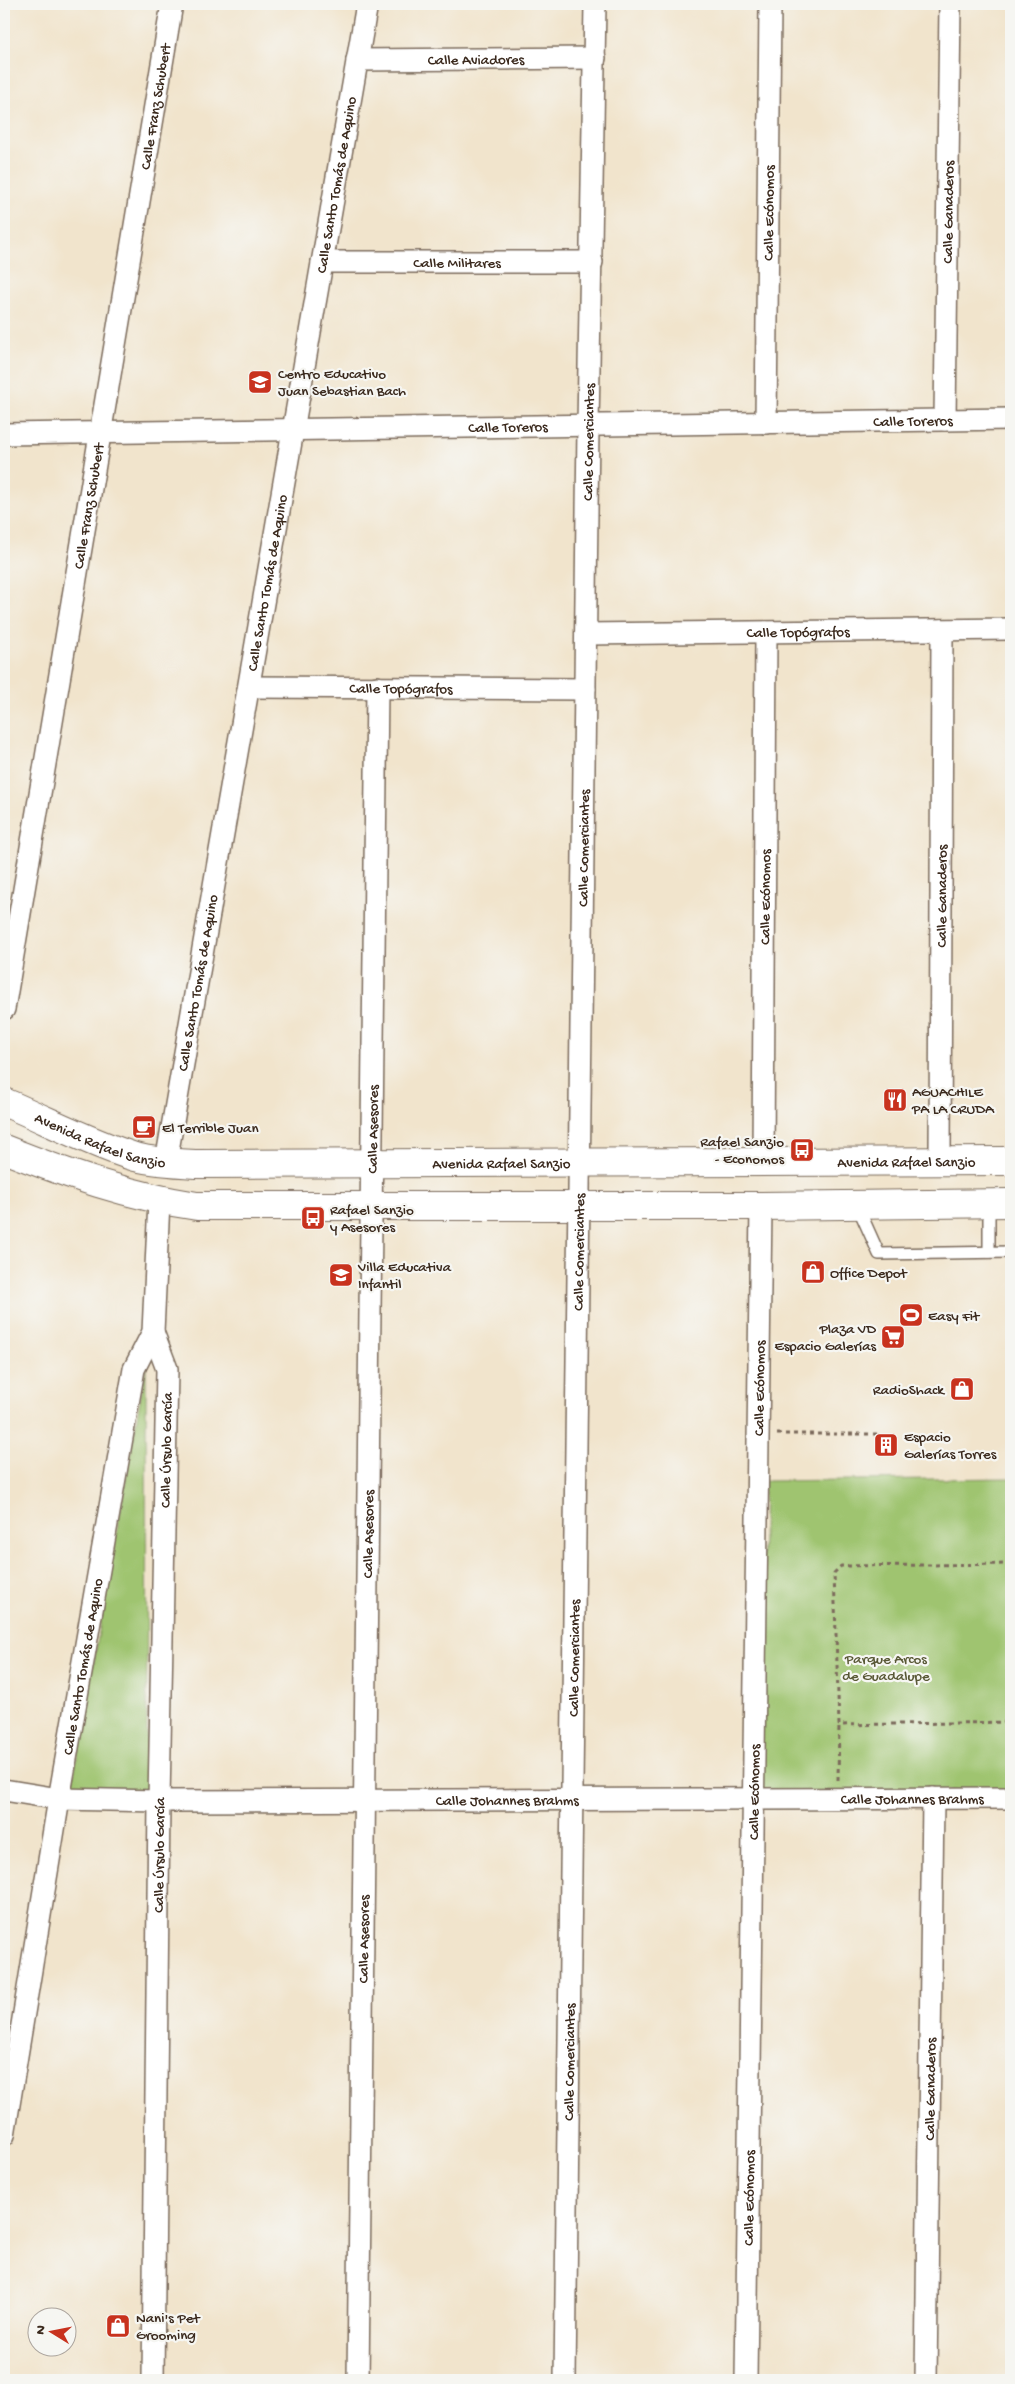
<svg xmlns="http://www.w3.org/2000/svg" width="1015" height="2384" viewBox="0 0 1015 2384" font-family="'Gochi Hand',sans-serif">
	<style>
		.green { fill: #9fc46f; stroke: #6d7746 }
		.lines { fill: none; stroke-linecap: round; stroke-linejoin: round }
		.service-casing { stroke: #7b6b5b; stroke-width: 14 }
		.minor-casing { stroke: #7b6b5b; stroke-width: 24 }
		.secondary-casing { stroke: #7b6b5b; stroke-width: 30 }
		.path { stroke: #7b6b5b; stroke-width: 3; stroke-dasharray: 4 4; stroke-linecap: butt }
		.service { stroke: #fff; stroke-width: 11 }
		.minor { stroke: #fff; stroke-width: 21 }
		.secondary { stroke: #fff; stroke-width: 28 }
		.labels { text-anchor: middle; stroke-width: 4.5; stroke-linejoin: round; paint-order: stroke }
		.street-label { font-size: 15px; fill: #3b2a1e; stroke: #f6f6f2 }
		.poi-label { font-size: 15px; fill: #3b2a1e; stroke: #f6f6f2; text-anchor: start }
		.park-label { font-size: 15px; fill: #595836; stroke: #f6f6f2 }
	</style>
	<rect width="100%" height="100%" fill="#f6f6f2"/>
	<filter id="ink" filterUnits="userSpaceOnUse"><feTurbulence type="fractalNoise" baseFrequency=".02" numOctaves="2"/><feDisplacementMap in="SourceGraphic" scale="10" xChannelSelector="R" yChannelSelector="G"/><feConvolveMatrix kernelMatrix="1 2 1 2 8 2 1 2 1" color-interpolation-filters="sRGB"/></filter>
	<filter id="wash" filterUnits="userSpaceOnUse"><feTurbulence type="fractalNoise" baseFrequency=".0096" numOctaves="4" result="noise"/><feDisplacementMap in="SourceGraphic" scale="20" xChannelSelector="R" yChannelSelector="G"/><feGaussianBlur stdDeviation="1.12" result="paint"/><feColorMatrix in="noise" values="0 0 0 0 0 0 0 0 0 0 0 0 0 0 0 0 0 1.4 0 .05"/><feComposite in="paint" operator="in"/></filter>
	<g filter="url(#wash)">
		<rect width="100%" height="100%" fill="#f1e4cc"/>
		<g class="green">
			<polygon points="146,1366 147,1790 71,1791"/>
			<polygon points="1011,1478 1011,1790 758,1793 764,1481"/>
		</g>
	</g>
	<g filter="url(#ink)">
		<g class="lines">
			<defs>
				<g id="service">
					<polyline points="857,1205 879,1254 1011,1252"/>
					<polyline points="989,1252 989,1203"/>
				</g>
				<g id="minor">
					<path id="s1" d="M357 60 595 58"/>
					<path id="s2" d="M322 262H592"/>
					<path id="s3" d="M945 420 950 4"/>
					<path id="s4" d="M766 423 770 4"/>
					<path id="s5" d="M4 434 1011 419"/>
					<path id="s6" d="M586 634 1011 629"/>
					<path id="s7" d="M249 687 585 689"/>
					<path id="s8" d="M4 1009 172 4"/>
					<path id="s9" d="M940 1161 942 630"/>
					<path id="s10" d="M166 1162 367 4"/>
					<path id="s11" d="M763 1162 766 632"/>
					<path id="s12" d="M4 1790 59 1799 159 1801 1011 1798"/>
					<path id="s13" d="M4 2135 59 1799 134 1369 153 1332 159 1201"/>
					<path id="s14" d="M153 2380 159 1801 167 1369 153 1332"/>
					<path id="s15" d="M358 2380 377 687"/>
					<path id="s16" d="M565 2380 588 427 595 4"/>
					<path id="s17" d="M746 2380 761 1206"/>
					<path id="s18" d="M926 2380 933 1798"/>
				</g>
				<g id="secondary">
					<path id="s19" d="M4 1102C47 1120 90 1143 135 1157 155 1162 176 1163 196 1164L1011 1161"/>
					<path d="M4 1149C67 1174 129 1196 197 1206H761L1011 1203"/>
				</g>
			</defs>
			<use href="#service" class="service-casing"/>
			<use href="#minor" class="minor-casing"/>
			<use href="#secondary" class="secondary-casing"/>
			<g class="path">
				<polyline points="777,1434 880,1434"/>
				<polyline points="1011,1564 841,1566 834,1573 839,1725 1011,1722"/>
				<polyline points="838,1780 839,1725"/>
			</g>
			<use href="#service" class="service"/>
			<use href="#minor" class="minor"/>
			<use href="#secondary" class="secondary"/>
		</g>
	</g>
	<defs>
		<symbol id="school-square" viewBox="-11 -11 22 22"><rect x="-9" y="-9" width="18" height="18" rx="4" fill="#c8321e" stroke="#f6f6f2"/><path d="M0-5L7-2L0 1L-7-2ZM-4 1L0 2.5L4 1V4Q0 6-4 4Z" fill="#fff"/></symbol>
		<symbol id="restaurant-square" viewBox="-11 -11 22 22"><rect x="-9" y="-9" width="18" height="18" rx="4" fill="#c8321e" stroke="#f6f6f2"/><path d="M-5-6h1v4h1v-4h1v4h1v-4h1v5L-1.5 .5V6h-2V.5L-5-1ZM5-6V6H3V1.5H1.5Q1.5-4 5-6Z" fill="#fff"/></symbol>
		<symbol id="cafe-square" viewBox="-11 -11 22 22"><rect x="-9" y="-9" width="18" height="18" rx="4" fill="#c8321e" stroke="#f6f6f2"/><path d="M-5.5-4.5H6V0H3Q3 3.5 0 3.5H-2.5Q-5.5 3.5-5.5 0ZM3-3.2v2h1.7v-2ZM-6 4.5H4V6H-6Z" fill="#fff"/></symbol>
		<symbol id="bus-square" viewBox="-11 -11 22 22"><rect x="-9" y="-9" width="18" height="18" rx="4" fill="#c8321e" stroke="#f6f6f2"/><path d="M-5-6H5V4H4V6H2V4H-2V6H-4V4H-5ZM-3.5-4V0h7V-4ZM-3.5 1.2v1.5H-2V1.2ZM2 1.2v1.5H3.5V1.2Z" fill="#fff"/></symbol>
		<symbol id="shop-square" viewBox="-11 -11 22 22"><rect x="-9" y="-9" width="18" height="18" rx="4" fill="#c8321e" stroke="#f6f6f2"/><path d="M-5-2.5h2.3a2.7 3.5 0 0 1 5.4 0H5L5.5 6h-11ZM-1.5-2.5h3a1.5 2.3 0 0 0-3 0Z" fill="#fff"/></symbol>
		<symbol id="stadium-square" viewBox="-11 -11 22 22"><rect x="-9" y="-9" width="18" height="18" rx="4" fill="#c8321e" stroke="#f6f6f2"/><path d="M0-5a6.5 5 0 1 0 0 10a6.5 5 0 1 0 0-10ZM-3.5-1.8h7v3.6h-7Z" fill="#fff"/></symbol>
		<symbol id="supermarket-square" viewBox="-11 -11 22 22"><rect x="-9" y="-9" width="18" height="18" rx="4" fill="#c8321e" stroke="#f6f6f2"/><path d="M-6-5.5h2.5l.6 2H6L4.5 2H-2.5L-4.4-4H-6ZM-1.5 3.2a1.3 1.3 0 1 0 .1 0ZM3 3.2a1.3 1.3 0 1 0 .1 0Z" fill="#fff"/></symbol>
		<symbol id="building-square" viewBox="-11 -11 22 22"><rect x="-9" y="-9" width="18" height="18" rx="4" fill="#c8321e" stroke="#f6f6f2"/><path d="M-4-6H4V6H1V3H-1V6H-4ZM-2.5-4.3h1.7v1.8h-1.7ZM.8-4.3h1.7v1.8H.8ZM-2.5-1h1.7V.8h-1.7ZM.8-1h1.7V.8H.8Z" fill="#fff"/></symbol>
	</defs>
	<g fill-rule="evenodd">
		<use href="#school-square" x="246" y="368" width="28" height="28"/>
		<use href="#restaurant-square" x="881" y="1086" width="28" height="28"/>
		<use href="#cafe-square" x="130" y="1113" width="28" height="28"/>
		<use href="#bus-square" x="788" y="1136" width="28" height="28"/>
		<use href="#bus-square" x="299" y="1204" width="28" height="28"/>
		<use href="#shop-square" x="799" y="1258" width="28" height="28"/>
		<use href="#school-square" x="327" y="1261" width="28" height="28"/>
		<use href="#stadium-square" x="897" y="1301" width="28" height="28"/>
		<use href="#supermarket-square" x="879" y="1323" width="28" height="28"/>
		<use href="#shop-square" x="948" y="1375" width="28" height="28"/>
		<use href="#building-square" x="872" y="1431" width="28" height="28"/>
		<use href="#shop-square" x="104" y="2312" width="28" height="28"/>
	</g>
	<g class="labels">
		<g class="street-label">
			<text dy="5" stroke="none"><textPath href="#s1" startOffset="119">Calle Aviadores</textPath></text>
			<text dy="5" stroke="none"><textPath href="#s8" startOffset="915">Calle Franz Schubert</textPath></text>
			<text dy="5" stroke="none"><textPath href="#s10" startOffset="992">Calle Santo Tomás de Aquino</textPath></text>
			<text dy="5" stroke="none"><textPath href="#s3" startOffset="208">Calle Ganaderos</textPath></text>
			<text dy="5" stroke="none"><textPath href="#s4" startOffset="210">Calle Ecónomos</textPath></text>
			<text dy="5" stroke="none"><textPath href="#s2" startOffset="135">Calle Militares</textPath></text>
			<text dy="5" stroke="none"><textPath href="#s5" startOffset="909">Calle Toreros</textPath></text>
			<text dy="5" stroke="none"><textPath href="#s5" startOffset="504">Calle Toreros</textPath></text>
			<text dy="5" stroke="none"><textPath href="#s16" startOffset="1938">Calle Comerciantes</textPath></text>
			<text dy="5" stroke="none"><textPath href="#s8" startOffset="510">Calle Franz Schubert</textPath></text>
			<text dy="5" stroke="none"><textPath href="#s10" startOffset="588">Calle Santo Tomás de Aquino</textPath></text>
			<text dy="5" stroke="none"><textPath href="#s6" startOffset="212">Calle Topógrafos</textPath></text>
			<text dy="5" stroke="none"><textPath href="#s7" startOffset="152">Calle Topógrafos</textPath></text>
			<text dy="5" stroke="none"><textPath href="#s16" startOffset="1532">Calle Comerciantes</textPath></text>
			<text dy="5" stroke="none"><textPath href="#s9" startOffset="265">Calle Ganaderos</textPath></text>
			<text dy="5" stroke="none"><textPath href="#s11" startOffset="265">Calle Ecónomos</textPath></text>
			<text dy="5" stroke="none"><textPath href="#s10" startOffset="182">Calle Santo Tomás de Aquino</textPath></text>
			<text dy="5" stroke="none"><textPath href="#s15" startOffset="1251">Calle Asesores</textPath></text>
			<text dy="5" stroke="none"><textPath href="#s19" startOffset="104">Avenida Rafael Sanzio</textPath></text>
			<text dy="5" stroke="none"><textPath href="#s19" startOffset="914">Avenida Rafael Sanzio</textPath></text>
			<text dy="5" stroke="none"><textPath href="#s19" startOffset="509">Avenida Rafael Sanzio</textPath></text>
			<text dy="5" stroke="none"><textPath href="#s16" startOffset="1128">Calle Comerciantes</textPath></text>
			<text dy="5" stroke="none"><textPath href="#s17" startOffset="992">Calle Ecónomos</textPath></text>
			<text dy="5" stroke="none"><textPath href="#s14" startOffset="930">Calle Úrsulo García</textPath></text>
			<text dy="5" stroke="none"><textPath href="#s15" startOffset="846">Calle Asesores</textPath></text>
			<text dy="5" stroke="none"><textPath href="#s16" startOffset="722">Calle Comerciantes</textPath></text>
			<text dy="5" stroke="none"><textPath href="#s13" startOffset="475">Calle Santo Tomás de Aquino</textPath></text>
			<text dy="5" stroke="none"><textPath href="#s17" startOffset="588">Calle Ecónomos</textPath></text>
			<text dy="5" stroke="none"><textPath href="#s12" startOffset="909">Calle Johannes Brahms</textPath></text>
			<text dy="5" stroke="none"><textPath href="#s12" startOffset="504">Calle Johannes Brahms</textPath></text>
			<text dy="5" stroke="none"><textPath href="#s14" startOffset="525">Calle Úrsulo García</textPath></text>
			<text dy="5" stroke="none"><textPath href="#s15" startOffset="441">Calle Asesores</textPath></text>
			<text dy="5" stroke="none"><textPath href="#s16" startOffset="318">Calle Comerciantes</textPath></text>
			<text dy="5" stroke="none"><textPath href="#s18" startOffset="291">Calle Ganaderos</textPath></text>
			<text dy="5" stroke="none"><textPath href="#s17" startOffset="182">Calle Ecónomos</textPath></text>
		</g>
		<g class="poi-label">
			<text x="278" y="378">Centro Educativo<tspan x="278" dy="17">Juan Sebastian Bach</tspan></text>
			<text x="912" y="1096">AGUACHILE<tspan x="912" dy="17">PA LA CRUDA</tspan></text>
			<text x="162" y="1132">El Terrible Juan</text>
			<text x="784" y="1146" text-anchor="end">Rafael Sanzio<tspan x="784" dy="17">- Economos</tspan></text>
			<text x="330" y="1214">Rafael Sanzio<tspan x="330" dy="17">y Asesores</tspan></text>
			<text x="358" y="1271">Villa Educativa<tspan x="358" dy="17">Infantil</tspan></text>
			<text x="830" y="1277">Office Depot</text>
			<text x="928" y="1320">Easy Fit</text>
			<text x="876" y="1333" text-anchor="end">Plaza VD<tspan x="876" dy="17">Espacio Galerías</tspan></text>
			<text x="944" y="1394" text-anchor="end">RadioShack</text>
			<text x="904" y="1441">Espacio<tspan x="904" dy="17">Galerías Torres</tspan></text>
			<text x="136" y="2322">Nani's Pet<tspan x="136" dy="17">Grooming</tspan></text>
		</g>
		<g class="park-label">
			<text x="886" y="1663">Parque Arcos<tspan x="886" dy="17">de Guadalupe</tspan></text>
		</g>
	</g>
	<rect width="1015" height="2384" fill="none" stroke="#f6f6f2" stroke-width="20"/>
	<g transform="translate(52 2332) rotate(280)"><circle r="24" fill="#f6f6f2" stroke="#aba49d"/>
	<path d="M0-4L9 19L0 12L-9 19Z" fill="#c8321e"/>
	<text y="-8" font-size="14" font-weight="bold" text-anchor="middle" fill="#3b2a1e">N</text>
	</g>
</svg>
